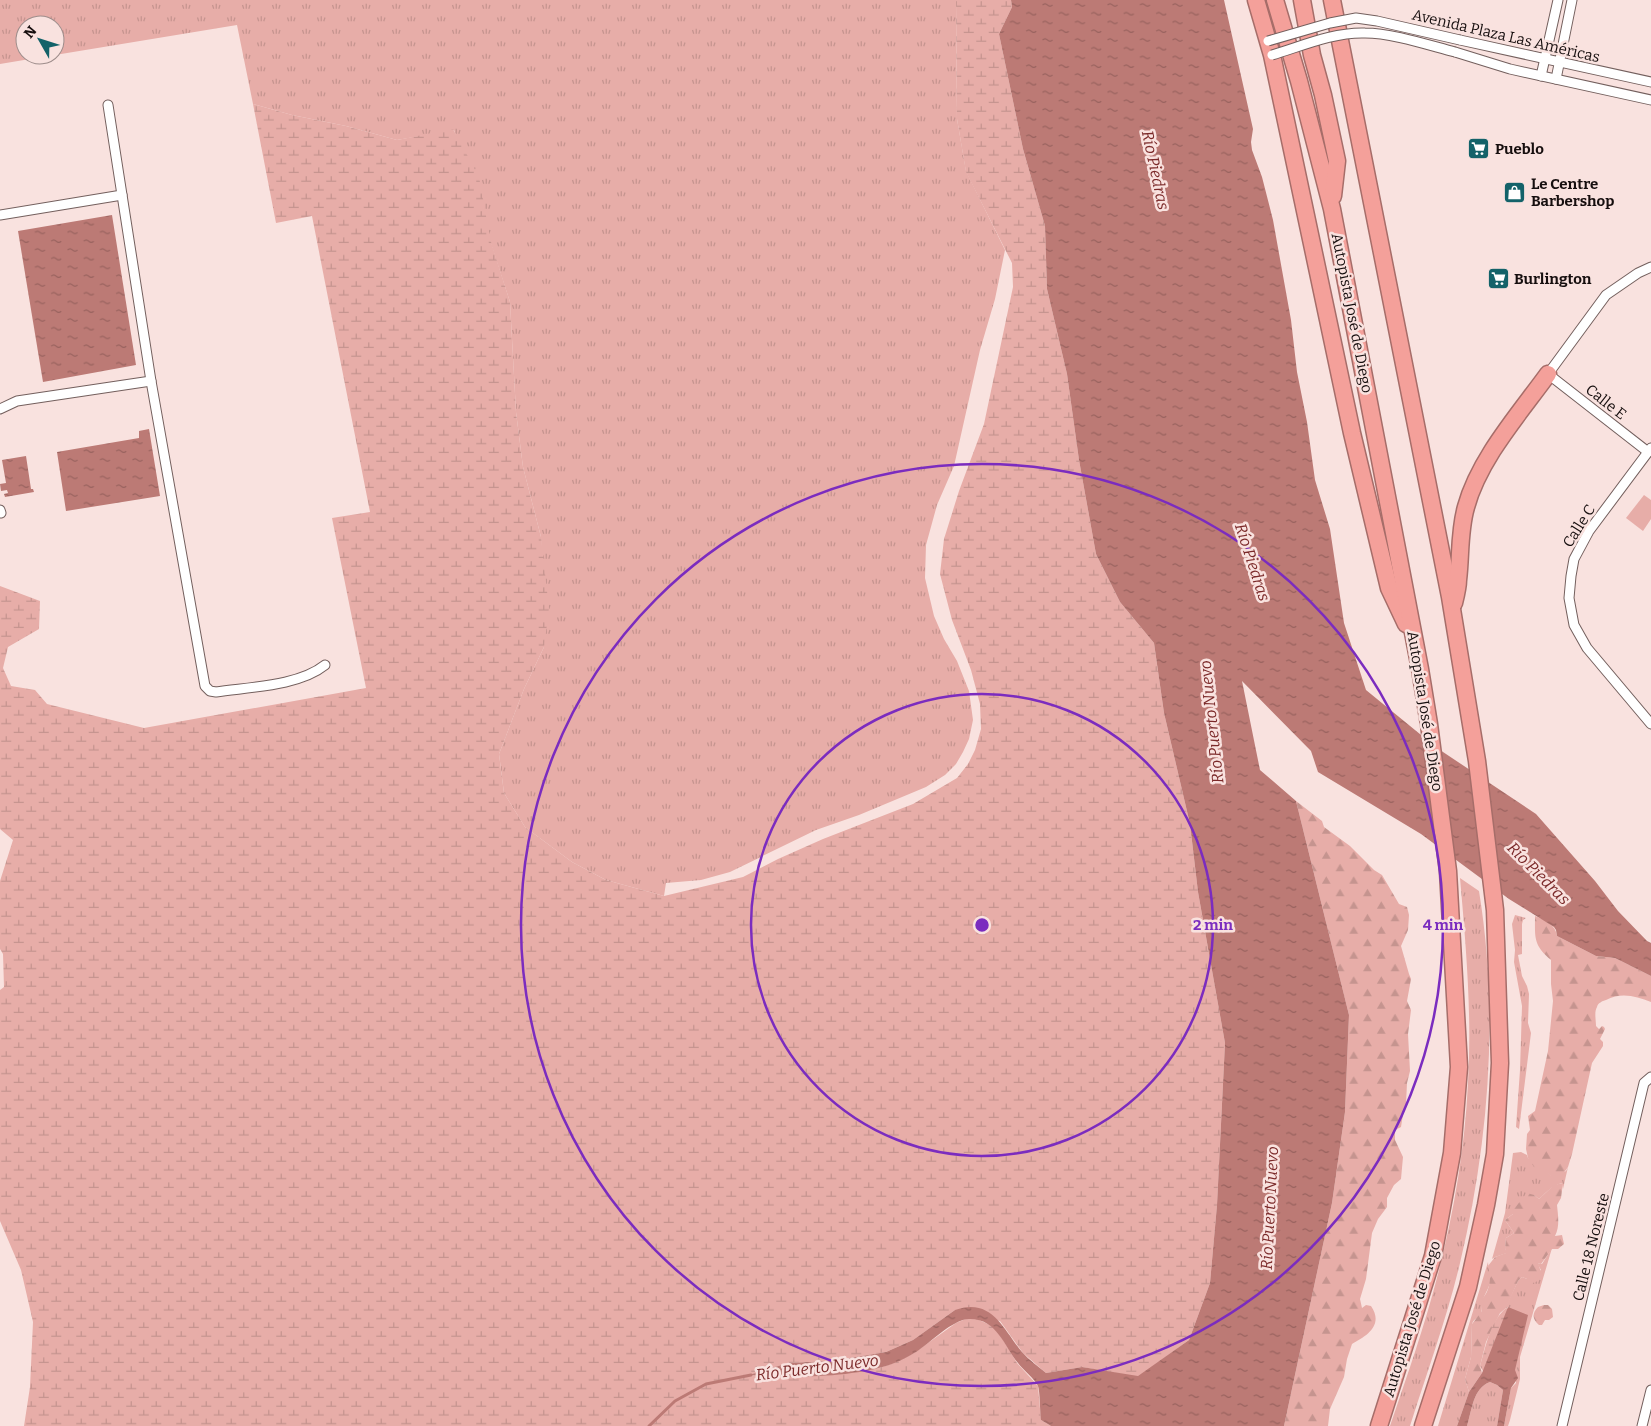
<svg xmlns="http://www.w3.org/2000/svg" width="1651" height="1426" viewBox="0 0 1651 1426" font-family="Bitter,serif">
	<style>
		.grass { fill: url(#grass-tufts) }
		.forest { fill: url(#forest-firs) }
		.wetland { fill: url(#wetland-marsh) }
		.garden { fill: #e7ada8 }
		.water { fill: url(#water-ripples) }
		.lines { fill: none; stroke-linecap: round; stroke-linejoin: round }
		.stream { stroke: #bc7a75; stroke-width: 3 }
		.street-casing { stroke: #735f5d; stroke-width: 11 }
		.highway-casing { stroke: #a66d69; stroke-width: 19 }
		.street { stroke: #fff; stroke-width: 9 }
		.highway { stroke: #f4a09a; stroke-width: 16 }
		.street-bridge-casing { stroke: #735f5d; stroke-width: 11; stroke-linecap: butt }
		.street-bridge { stroke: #fff; stroke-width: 9 }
		.ring { fill: none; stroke: #7b2cbf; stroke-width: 2.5 }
		.labels { text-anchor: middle; stroke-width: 5; stroke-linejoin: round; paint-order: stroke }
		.street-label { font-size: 15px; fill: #160e0e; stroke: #f9e2df }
		.poi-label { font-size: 15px; font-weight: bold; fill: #160e0e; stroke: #f9e2df; text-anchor: start }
		.water-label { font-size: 16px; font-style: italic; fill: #7b2929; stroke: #f9e2df }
		.centre { fill: #7b2cbf; stroke: #f9e2df; stroke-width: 2.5 }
		.ring-label { font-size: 15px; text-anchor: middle; font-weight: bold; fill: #7b2cbf; stroke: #f9e2df; stroke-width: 5; stroke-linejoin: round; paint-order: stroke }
	</style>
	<defs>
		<pattern id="grass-tufts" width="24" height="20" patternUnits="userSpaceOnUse" patternTransform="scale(1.25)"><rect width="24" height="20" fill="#e7ada8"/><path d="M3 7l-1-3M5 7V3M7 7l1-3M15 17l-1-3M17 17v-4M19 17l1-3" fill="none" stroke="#c5948f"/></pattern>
		<pattern id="forest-firs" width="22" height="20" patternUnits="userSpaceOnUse" patternTransform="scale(1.25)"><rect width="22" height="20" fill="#e7ada8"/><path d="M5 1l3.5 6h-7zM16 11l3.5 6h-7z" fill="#c5948f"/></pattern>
		<pattern id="wetland-marsh" width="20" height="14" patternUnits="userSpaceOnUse" patternTransform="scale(1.25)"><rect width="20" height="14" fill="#e7ada8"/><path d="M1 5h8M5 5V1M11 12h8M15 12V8" fill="none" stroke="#c5948f"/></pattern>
		<pattern id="water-ripples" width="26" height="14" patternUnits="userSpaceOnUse" patternTransform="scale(1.25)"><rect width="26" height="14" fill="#bc7a75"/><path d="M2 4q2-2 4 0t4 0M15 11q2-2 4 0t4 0" fill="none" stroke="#98625e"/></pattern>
	</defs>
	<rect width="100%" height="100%" fill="#f9e2df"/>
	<g class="grass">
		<polygon points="0,0 956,0 957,119 966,171 1005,250 995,299 980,350 954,466 937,505 926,545 925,578 934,616 944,639 957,661 969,691 973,720 969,739 963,752 956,764 945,775 926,787 859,815 816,830 730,872 701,880 666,883 664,896 606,880 572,862 525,827 504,793 499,754 524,689 544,647 541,537 523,467 516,412 510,302 454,130 397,140 346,126 292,115 253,104 237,25 55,55 55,25 25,25 25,55 54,55 0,64"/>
		<path d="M1460 878 1479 891C1499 1014 1489 1142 1460 1263 1447 1318 1427 1372 1410 1426H1390C1407 1376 1425 1325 1438 1274 1454 1212 1465 1147 1468 1083 1472 1014 1466 946 1460 878Z"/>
		<polygon points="1515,915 1526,918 1523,920 1522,924 1522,954 1518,955 1522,976 1527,986 1529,994 1528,1023 1531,1033 1519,1129 1516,1127 1520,1070 1522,1006 1514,962 1515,950 1512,924"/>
		<path d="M1521 1152 1527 1155 1528 1158 1546 1171 1553 1178 1566 1171 1568 1167 1563 1189 1562 1183C1551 1186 1548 1191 1539 1199L1534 1195C1526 1200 1514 1204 1513 1214L1505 1220 1514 1233 1506 1238 1505 1248 1507 1253 1495 1257 1492 1259 1505 1213 1513 1153Z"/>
		<polygon points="1552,1248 1520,1357 1520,1379 1510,1420 1508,1426 1504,1426 1511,1388 1516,1383 1509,1307 1506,1308 1507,1304 1518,1281 1522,1277 1527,1279 1541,1270 1537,1263 1542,1264"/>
		<path d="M1488 1262C1488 1267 1491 1272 1491 1277 1491 1285 1485 1293 1483 1300 1481 1304 1483 1312 1480 1316 1476 1319 1474 1319 1472 1324L1471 1357 1465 1379 1469 1392 1457 1426H1438Z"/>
		<path d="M1490 1382 1497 1385 1503 1390 1497 1426H1467C1472 1410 1473 1388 1490 1382Z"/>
	</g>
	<g class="forest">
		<path d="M1296 801 1322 821 1324 827 1350 846 1374 870 1382 875 1399 904 1407 907 1409 915 1408 930 1401 946 1409 974 1411 979 1407 1001 1411 1010 1408 1034 1410 1071 1407 1083 1406 1104 1404 1108 1401 1127 1395 1130V1140L1403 1157 1401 1179 1394 1185 1387 1198V1207L1378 1219 1372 1233 1366 1279 1360 1299 1362 1308 1366 1305 1371 1306C1384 1325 1367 1336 1352 1344L1347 1359 1344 1377 1330 1409 1328 1426H1284L1332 1203 1345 1112 1349 1015Z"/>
		<path d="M1535 916C1545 920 1556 925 1557 936L1596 956 1615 958 1651 976V1002C1636 996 1621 992 1606 1000 1602 1001 1598 1003 1597 1007 1594 1012 1596 1020 1596 1026L1599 1029 1602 1026 1604 1027 1605 1029 1600 1039 1603 1042V1046L1592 1063 1572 1154 1568 1167 1560 1178H1552C1547 1172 1543 1168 1534 1167L1528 1158 1526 1149 1527 1134 1530 1130 1528 1116 1535 1111 1548 1051 1553 1001 1551 984V960C1533 945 1535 937 1535 916Z"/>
		<path d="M1563 1183 1561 1198 1557 1205C1558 1216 1560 1226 1555 1236L1562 1235 1564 1244 1558 1249H1552L1541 1264 1538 1263 1542 1275 1538 1281 1530 1284 1527 1279 1522 1277 1518 1281 1506 1308 1500 1313 1486 1342 1480 1366 1482 1373 1469 1392 1465 1379 1471 1357 1472 1324 1482 1311 1481 1300C1490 1292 1492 1277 1488 1266L1495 1257 1506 1253 1505 1248 1506 1238 1514 1233 1505 1220 1513 1214V1210L1527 1193 1534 1195 1539 1199 1554 1185Z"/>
		<path d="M1544 1305H1548L1552 1309 1553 1317 1549 1320H1545L1542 1325H1539C1532 1319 1532 1313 1538 1307Z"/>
	</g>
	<g class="wetland">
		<polygon points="956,0 1011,0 1012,7 999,34 1023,149 1045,226 1047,289 1067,374 1079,460 1096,554 1120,602 1154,643 1164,713 1190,824 1198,892 1225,1043 1217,1205 1210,1283 1189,1340 1138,1377 1082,1367 1046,1373 1023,1353 1000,1321 955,1310 913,1340 886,1352 832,1361 788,1363 750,1375 774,1377 847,1373 879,1368 894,1363 914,1353 956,1323 968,1318 977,1319 990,1325 999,1333 1017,1363 1038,1386 1041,1420 1051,1426 24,1426 30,1387 33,1322 21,1270 0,1221 0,990 4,987 3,954 0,949 0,881 13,840 0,829 0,586 40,601 39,629 8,647 3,668 11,686 35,690 47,704 144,728 366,688 332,518 370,512 312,216 276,223 253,104 292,115 346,126 397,140 453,129 479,177 491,242 510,302 516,412 523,467 541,537 549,609 544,647 524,689 499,754 504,793 525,827 572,862 606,880 664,896 743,877 778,859 823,839 913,804 957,778 968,764 975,750 981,729 980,704 971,670 952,620 940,574 944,539 959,491 984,424 1013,287 1012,263 966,172 957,119"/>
		<path d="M1506 1308 1516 1312 1483 1371 1480 1366C1486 1346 1490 1322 1506 1308Z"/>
	</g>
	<polygon class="garden" points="1644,495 1651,500 1651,519 1643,531 1626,518"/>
	<g class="water">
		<path d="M1011 0H1224L1253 129 1251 142 1252 150 1262 177 1273 220 1291 320 1297 372 1307 422 1315 480 1330 529 1344 623 1366 690 1437 748 1536 814 1595 881 1618 911 1647 941 1651 943V976L1615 958 1596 956 1557 936 1556 930 1554 927 1509 899 1421 834 1318 772 1311 751 1242 681 1260 770 1296 801 1349 1015 1345 1112 1332 1203 1284 1426H1051L1041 1420C1040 1413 1040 1391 1038 1386 1035 1379 1023 1370 1018 1363 1004 1346 997 1319 970 1319 954 1318 930 1343 916 1352 909 1356 900 1361 892 1364 853 1378 790 1378 749 1375L788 1363 832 1361 886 1352 913 1340 955 1310C992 1297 1003 1329 1022 1352 1029 1360 1038 1366 1046 1373L1082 1367 1138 1376 1189 1340 1210 1283 1217 1205 1225 1043 1198 892 1190 824 1164 713 1154 643 1120 602 1096 554 1079 460 1067 374 1047 289 1045 226 1023 149 999 34 1012 7Z"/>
		<polygon points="112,215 136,365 43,382 18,231"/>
		<polygon points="149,429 160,496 66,511 57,452 139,438 139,431"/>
		<polygon points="26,456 31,489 33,489 34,492 5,497 4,494 8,493 7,490 1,491 0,484 6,483 2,460"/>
		<path d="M1508 1307 1528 1315 1515 1370 1518 1378 1511 1388 1504 1426H1497L1503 1390 1497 1385 1490 1382C1473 1388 1472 1410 1467 1426H1457L1469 1392 1482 1373Z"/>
	</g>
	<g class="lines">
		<polyline class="stream" points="649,1426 675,1401 706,1384 751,1375"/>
		<defs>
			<g id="street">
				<polyline points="1460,40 1651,82"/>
				<polyline points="1455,52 1510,69 1651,100"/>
				<polyline points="1541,76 1558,0"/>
				<polyline points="1556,79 1572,0"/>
				<path d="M108 105 151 381 205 686 210 691 216 692C249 687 299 686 325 665"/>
				<polyline points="0,215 122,195"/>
				<polyline points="0,409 17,401 151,381"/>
				<polyline points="1651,448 1589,531 1574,559 1571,576 1569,598 1574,625 1587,648 1651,724"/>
				<polyline points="1648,452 1548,374 1606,295 1638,273 1651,267"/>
				<polyline points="0,510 1,513"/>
				<polyline points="1562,1426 1644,1083 1651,1077"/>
				<polyline points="1642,1426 1651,1390"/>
			</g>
			<g id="highway">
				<polyline points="1256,0 1272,55 1352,433 1389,588 1406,624"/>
				<polyline points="1275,0 1299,81 1332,209 1420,669 1429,724 1448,871 1459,1067 1452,1153 1433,1256 1379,1426"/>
				<polyline points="1302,0 1312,55 1323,95 1337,161 1333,196"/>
				<polyline points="1332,0 1450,597 1477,761 1495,910 1500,1063 1495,1154 1486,1205 1468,1287 1423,1426"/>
				<path d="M1454 603C1456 595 1458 587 1458 580 1461 556 1459 531 1466 507 1479 459 1519 414 1548 374"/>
			</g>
		</defs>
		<use href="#street" class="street-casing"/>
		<use href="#highway" class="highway-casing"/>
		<use href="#street" class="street"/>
		<use href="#highway" class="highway"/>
		<defs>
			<g id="street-bridge">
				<polyline points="1268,41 1330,23 1356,18 1377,21 1460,40"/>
				<path d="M1272 55C1302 46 1333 32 1365 33 1392 33 1428 45 1455 52"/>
			</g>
		</defs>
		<use href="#street-bridge" class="street-bridge-casing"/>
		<use href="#street-bridge" class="street-bridge"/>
	</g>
	<g class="ring">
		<circle cx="982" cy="925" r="231"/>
		<circle cx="982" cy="925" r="461"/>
	</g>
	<defs>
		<symbol id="supermarket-square" viewBox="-11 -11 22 22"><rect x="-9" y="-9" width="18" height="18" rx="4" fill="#136269" stroke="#f9e2df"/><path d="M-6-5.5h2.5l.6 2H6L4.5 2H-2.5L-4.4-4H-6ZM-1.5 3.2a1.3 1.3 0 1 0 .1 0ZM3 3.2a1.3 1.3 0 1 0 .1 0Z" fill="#fff"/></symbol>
		<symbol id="shop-square" viewBox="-11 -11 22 22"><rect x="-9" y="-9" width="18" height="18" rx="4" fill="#136269" stroke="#f9e2df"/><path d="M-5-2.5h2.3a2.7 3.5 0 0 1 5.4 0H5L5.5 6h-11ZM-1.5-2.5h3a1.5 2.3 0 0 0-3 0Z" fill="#fff"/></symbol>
	</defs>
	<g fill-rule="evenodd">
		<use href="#supermarket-square" x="1466" y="136" width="25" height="25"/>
		<use href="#shop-square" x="1502" y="180" width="25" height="25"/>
		<use href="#supermarket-square" x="1486" y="266" width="25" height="25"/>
	</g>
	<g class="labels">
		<g class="street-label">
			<text transform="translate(1506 36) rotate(13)" y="5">Avenida Plaza Las Américas</text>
			<text transform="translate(1352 313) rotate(79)" y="5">Autopista José de Diego</text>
			<text transform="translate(1606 402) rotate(38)" y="5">Calle E</text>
			<text transform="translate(1579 526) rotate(-58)" y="5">Calle C</text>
			<text transform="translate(1425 711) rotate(81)" y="5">Autopista José de Diego</text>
			<text transform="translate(1591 1247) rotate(-76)" y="5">Calle 18 Noreste</text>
			<text transform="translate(1412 1319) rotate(-73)" y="5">Autopista José de Diego</text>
		</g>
		<g class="poi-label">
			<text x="1495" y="154">Pueblo</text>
			<text x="1531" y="189">Le Centre<tspan x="1531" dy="17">Barbershop</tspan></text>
			<text x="1514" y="284">Burlington</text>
		</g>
		<g class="water-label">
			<text transform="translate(1156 170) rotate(78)" y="6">Río Piedras</text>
			<text transform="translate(1253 562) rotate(72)" y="6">Río Piedras</text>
			<text transform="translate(1211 722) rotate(-96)" y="6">Río Puerto Nuevo</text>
			<text transform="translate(1539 873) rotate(45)" y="6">Río Piedras</text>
			<text transform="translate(1269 1208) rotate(-87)" y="6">Río Puerto Nuevo</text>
			<text transform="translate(817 1367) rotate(-7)" y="6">Río Puerto Nuevo</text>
		</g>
	</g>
	<circle cx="982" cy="925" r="8" class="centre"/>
	<g class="ring-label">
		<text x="1213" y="930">2 min</text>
		<text x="1443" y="930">4 min</text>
	</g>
	<g transform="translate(40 40) rotate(309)"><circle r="24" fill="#f9e2df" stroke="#9e8d8b"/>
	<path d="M0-4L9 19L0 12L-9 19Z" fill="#136269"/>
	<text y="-8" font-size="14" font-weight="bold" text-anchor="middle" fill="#160e0e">N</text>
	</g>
</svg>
